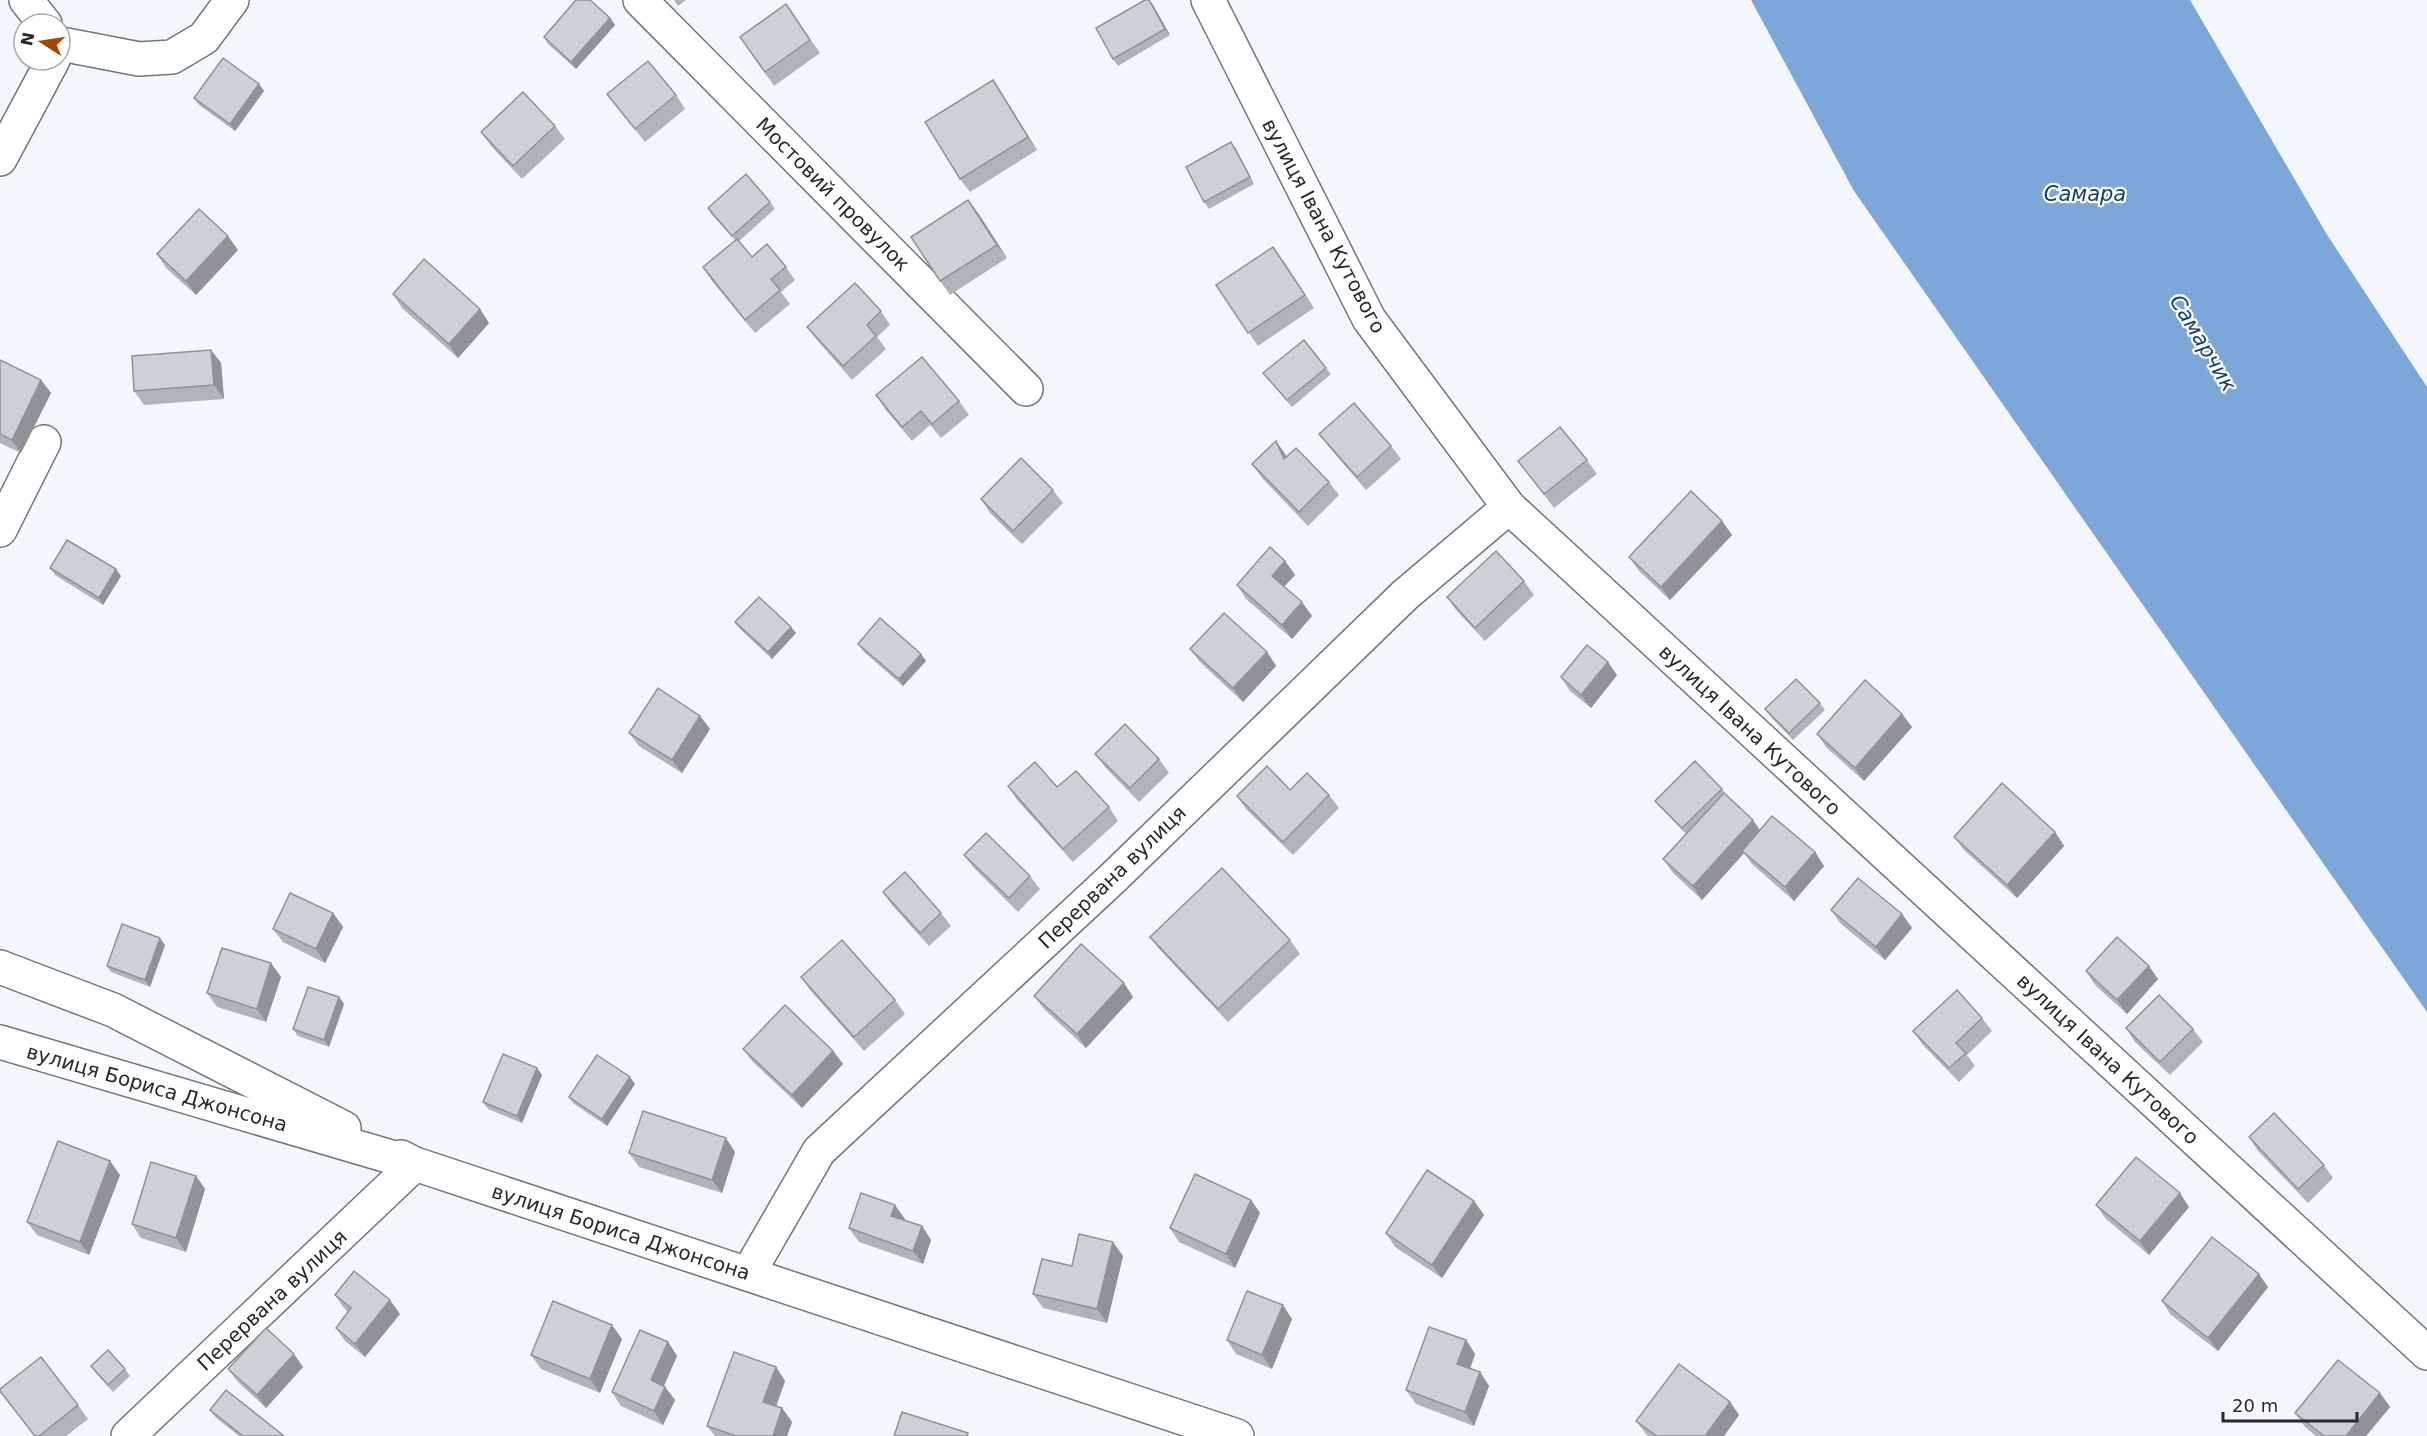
<svg xmlns="http://www.w3.org/2000/svg" width="2427" height="1436" viewBox="0 0 2427 1436" font-family="'DejaVu Sans',sans-serif">
	<style>
		.water { fill: #7ca7d8 }
		.lines { fill: none; stroke-linecap: round; stroke-linejoin: round }
		.minor-casing { stroke: #727579; stroke-width: 36 }
		.minor { stroke: #fff; stroke-width: 33 }
		.wall { fill: #b0b4b7 }
		.shaded-wall { fill: #909295 }
		.building { fill: #cdd1d5; stroke: #909295; stroke-width: 1.5 }
		.labels { text-anchor: middle; stroke-width: 4.5; stroke-linejoin: round; paint-order: stroke }
		.street-label { font-size: 20px; fill: #27282a; stroke: #fff }
		.water-label { font-size: 21px; font-style: italic; fill: #123f6d; stroke: #fff }
	</style>
	<rect width="100%" height="100%" fill="#f3f6fb"/>
	<polygon class="water" points="1751,0 2190,0 2326,233 2427,387 2427,1012 1854,191"/>
	<g class="lines">
		<defs>
			<g id="minor">
				<polyline points="26,0 45,24"/>
				<polyline points="640,0 1026,389"/>
				<polyline points="1208,0 1369,319 1509,507 2427,1353"/>
				<polyline points="61,44 139,59 172,57 204,38 232,0"/>
				<polyline points="0,159 53,60"/>
				<polyline points="0,530 44,442"/>
				<polyline points="0,967 113,1010 344,1128"/>
				<polyline points="0,1042 415,1164 1237,1436"/>
				<polyline points="748,1274 819,1151 1113,878 1405,595 1509,507"/>
				<polyline points="128,1436 415,1164 401,1157"/>
			</g>
		</defs>
		<use href="#minor" class="minor-casing"/>
		<use href="#minor" class="minor"/>
	</g>
	<g class="wall">
		<polygon points="674,0 686,0 678,6"/>
		<polygon points="786,4 820,53 774,86 740,37"/>
		<polygon points="1153,5 1170,35 1118,66 1113,59"/>
		<polygon points="610,18 615,25 576,69 548,44 544,37"/>
		<polygon points="993,80 1002,94 1037,150 970,192 960,179"/>
		<polygon points="259,84 264,91 235,131 199,105 194,98"/>
		<polygon points="607,94 676,95 685,109 645,142 617,107"/>
		<polygon points="555,126 565,139 522,179 491,146 481,132"/>
		<polygon points="1231,142 1236,149 1254,184 1209,209 1204,202"/>
		<polygon points="770,202 775,209 739,241 752,257 786,267 795,280 781,292 790,304 755,333 712,281 703,267 735,240 712,215 708,208"/>
		<polygon points="978,213 1007,258 950,295 940,281"/>
		<polygon points="238,250 196,295 166,268 157,254"/>
		<polygon points="1283,260 1314,308 1258,346 1216,285"/>
		<polygon points="393,294 489,323 458,358 402,308"/>
		<polygon points="881,311 890,325 877,337 886,349 852,380 817,340 807,327"/>
		<polygon points="211,350 221,363 224,399 144,405 134,391"/>
		<polygon points="0,360 41,380 51,393 21,453 0,443"/>
		<polygon points="1326,368 1331,374 1292,407 1263,373"/>
		<polygon points="876,395 959,401 969,415 941,438 930,425 912,441 885,409"/>
		<polygon points="1319,434 1391,446 1401,459 1366,490 1329,447"/>
		<polygon points="1276,441 1287,457 1329,482 1339,495 1308,526 1262,478 1252,464"/>
		<polygon points="1587,460 1597,474 1554,508 1518,461"/>
		<polygon points="1053,490 1063,503 1022,544 990,513 981,499"/>
		<polygon points="1722,521 1732,535 1670,600 1639,571 1629,557"/>
		<polygon points="1285,561 1295,575 1284,586 1312,616 1292,639 1246,599 1237,585"/>
		<polygon points="50,568 121,576 103,605 55,575"/>
		<polygon points="1524,581 1534,595 1485,641 1456,610 1447,597"/>
		<polygon points="735,622 796,633 772,659 740,629"/>
		<polygon points="858,644 921,654 926,661 903,686 863,651"/>
		<polygon points="1190,649 1267,652 1276,666 1243,702 1200,662"/>
		<polygon points="1617,675 1591,708 1570,691 1561,677"/>
		<polygon points="1820,703 1825,710 1793,740 1770,716 1765,709"/>
		<polygon points="1902,714 1912,727 1864,781 1827,748 1817,734"/>
		<polygon points="700,716 710,729 682,773 639,746 629,733"/>
		<polygon points="1095,754 1159,759 1169,773 1139,802 1105,767"/>
		<polygon points="1008,786 1057,787 1109,807 1118,821 1073,862 1017,800"/>
		<polygon points="1722,789 1727,796 1760,830 1815,852 1824,866 1794,901 1752,864 1744,853 1702,900 1673,873 1663,859 1686,834 1660,807 1655,801"/>
		<polygon points="1290,790 1329,795 1339,808 1293,855 1246,809 1237,796"/>
		<polygon points="2055,832 2064,846 2017,898 1964,850 1954,837"/>
		<polygon points="964,855 1030,876 1040,889 1018,912 974,868"/>
		<polygon points="883,892 941,913 951,926 929,946 892,905"/>
		<polygon points="1831,910 1902,914 1912,928 1885,960 1841,924"/>
		<polygon points="333,913 343,927 325,963 283,942 273,929"/>
		<polygon points="1150,937 1290,940 1300,954 1228,1022 1160,950"/>
		<polygon points="165,945 150,987 111,972 107,966"/>
		<polygon points="2086,971 2158,979 2127,1014 2095,985"/>
		<polygon points="281,977 266,1022 217,1007 207,993"/>
		<polygon points="801,977 895,1000 905,1014 864,1051 810,990"/>
		<polygon points="1034,996 1133,997 1086,1048 1044,1009"/>
		<polygon points="339,997 344,1004 329,1047 298,1036 293,1029"/>
		<polygon points="1982,1018 1992,1031 1967,1055 1975,1066 1959,1082 1923,1045 1913,1031"/>
		<polygon points="2126,1028 2193,1029 2203,1042 2170,1075 2135,1042"/>
		<polygon points="743,1049 833,1051 843,1064 802,1108 753,1062"/>
		<polygon points="537,1068 542,1075 522,1123 488,1109 483,1102"/>
		<polygon points="635,1084 607,1126 574,1104 569,1097"/>
		<polygon points="2249,1137 2324,1165 2333,1178 2308,1203 2258,1151"/>
		<polygon points="735,1152 722,1193 639,1167 629,1153"/>
		<polygon points="120,1175 89,1255 37,1235 27,1222"/>
		<polygon points="196,1176 205,1189 186,1252 141,1238 132,1224"/>
		<polygon points="1251,1200 1260,1213 1235,1268 1179,1242 1170,1228"/>
		<polygon points="1474,1201 1484,1215 1442,1278 1395,1247 1386,1233"/>
		<polygon points="2096,1205 2189,1207 2149,1255 2105,1218"/>
		<polygon points="905,1219 904,1220 922,1226 931,1240 923,1264 859,1242 849,1228"/>
		<polygon points="1123,1256 1107,1323 1043,1308 1033,1294 1072,1266"/>
		<polygon points="2268,1287 2218,1351 2171,1315 2162,1301"/>
		<polygon points="335,1295 400,1314 365,1357 345,1341 336,1328 348,1312 344,1308"/>
		<polygon points="1292,1319 1272,1369 1236,1354 1227,1340"/>
		<polygon points="622,1339 600,1393 541,1369 531,1355"/>
		<polygon points="1466,1340 1475,1354 1470,1369 1480,1372 1489,1386 1474,1426 1416,1404 1406,1390"/>
		<polygon points="668,1342 677,1356 664,1386 665,1387 675,1400 663,1425 621,1406 612,1392"/>
		<polygon points="91,1366 125,1369 130,1376 113,1392 96,1373"/>
		<polygon points="303,1367 266,1408 238,1382 228,1369"/>
		<polygon points="776,1367 785,1381 776,1406 782,1408 792,1422 787,1436 715,1436 707,1426"/>
		<polygon points="0,1391 78,1405 88,1419 66,1436 34,1436"/>
		<polygon points="2380,1393 2390,1407 2366,1436 2316,1436 2305,1427 2295,1413"/>
		<polygon points="1730,1402 1739,1415 1724,1436 1648,1436 1646,1434 1636,1421"/>
		<polygon points="210,1410 284,1436 239,1436 215,1417"/>
	</g>
	<g class="shaded-wall">
		<polygon points="1149,0 1153,5 1170,35 1165,29"/>
		<polygon points="610,18 615,25 576,69 571,62"/>
		<polygon points="993,80 1002,94 1037,150 1028,137"/>
		<polygon points="259,84 264,91 235,131 230,124"/>
		<polygon points="1231,142 1236,149 1254,184 1250,177"/>
		<polygon points="968,200 978,213 1007,258 997,245"/>
		<polygon points="228,236 238,250 196,295 186,281"/>
		<polygon points="480,309 489,323 458,358 449,344"/>
		<polygon points="211,350 221,363 224,399 214,385"/>
		<polygon points="41,380 51,393 21,453 12,440"/>
		<polygon points="1276,441 1285,454 1294,473 1284,459"/>
		<polygon points="1722,521 1732,535 1670,600 1661,587"/>
		<polygon points="1285,561 1295,575 1282,589 1272,576"/>
		<polygon points="116,569 121,576 103,605 99,598"/>
		<polygon points="1302,602 1312,616 1292,639 1282,625"/>
		<polygon points="791,627 796,633 772,659 768,652"/>
		<polygon points="1267,652 1276,666 1243,702 1233,688"/>
		<polygon points="921,654 926,661 903,686 899,679"/>
		<polygon points="1608,662 1617,675 1591,708 1581,695"/>
		<polygon points="1902,714 1912,727 1864,781 1855,768"/>
		<polygon points="700,716 710,729 682,773 672,760"/>
		<polygon points="1753,820 1762,833 1742,851 1744,853 1702,900 1693,886"/>
		<polygon points="2055,832 2064,846 2017,898 2007,885"/>
		<polygon points="1815,852 1824,866 1794,901 1785,887"/>
		<polygon points="333,913 343,927 325,963 316,949"/>
		<polygon points="1902,914 1912,928 1885,960 1876,947"/>
		<polygon points="160,938 165,945 150,987 145,980"/>
		<polygon points="271,963 281,977 266,1022 257,1009"/>
		<polygon points="2149,966 2158,979 2127,1014 2117,1000"/>
		<polygon points="1124,983 1133,997 1086,1048 1077,1034"/>
		<polygon points="339,997 344,1004 329,1047 324,1040"/>
		<polygon points="833,1051 843,1064 802,1108 792,1095"/>
		<polygon points="537,1068 542,1075 522,1123 517,1116"/>
		<polygon points="630,1077 635,1084 607,1126 602,1119"/>
		<polygon points="726,1138 735,1152 722,1193 712,1180"/>
		<polygon points="110,1161 120,1175 89,1255 80,1242"/>
		<polygon points="196,1176 205,1189 186,1252 176,1238"/>
		<polygon points="2180,1193 2189,1207 2149,1255 2140,1241"/>
		<polygon points="1251,1200 1260,1213 1235,1268 1226,1254"/>
		<polygon points="1474,1201 1484,1215 1442,1278 1432,1265"/>
		<polygon points="895,1205 905,1219 901,1229 891,1216"/>
		<polygon points="922,1226 931,1240 923,1264 913,1251"/>
		<polygon points="1113,1242 1123,1256 1107,1323 1097,1309"/>
		<polygon points="2259,1274 2268,1287 2218,1351 2208,1338"/>
		<polygon points="390,1300 400,1314 365,1357 355,1344"/>
		<polygon points="1283,1305 1292,1319 1272,1369 1262,1355"/>
		<polygon points="612,1325 622,1339 600,1393 590,1379"/>
		<polygon points="1466,1340 1475,1354 1467,1378 1457,1364"/>
		<polygon points="668,1342 677,1356 660,1394 651,1380"/>
		<polygon points="294,1354 303,1367 266,1408 257,1395"/>
		<polygon points="776,1367 785,1381 773,1415 763,1402"/>
		<polygon points="1480,1372 1489,1386 1474,1426 1465,1412"/>
		<polygon points="665,1387 675,1400 663,1425 654,1411"/>
		<polygon points="2380,1393 2390,1407 2366,1436 2346,1436"/>
		<polygon points="1730,1402 1739,1415 1724,1436 1705,1436"/>
		<polygon points="782,1408 792,1422 787,1436 773,1436"/>
	</g>
	<g class="building">
		<polygon points="576,0 590,0 610,18 571,62 544,37"/>
		<polygon points="1145,0 1149,0 1165,29 1113,59 1096,28"/>
		<polygon points="786,4 810,40 765,72 740,37"/>
		<polygon points="223,58 259,84 230,124 194,98"/>
		<polygon points="648,61 676,95 635,129 607,94"/>
		<polygon points="993,80 1028,137 960,179 925,122"/>
		<polygon points="523,92 555,126 513,166 481,132"/>
		<polygon points="1231,142 1250,177 1204,202 1186,167"/>
		<polygon points="746,174 770,202 732,236 708,208"/>
		<polygon points="968,200 997,245 940,281 911,237"/>
		<polygon points="199,209 228,236 186,281 157,254"/>
		<polygon points="737,239 752,257 767,244 786,267 771,279 780,290 745,320 703,267"/>
		<polygon points="1273,247 1305,295 1248,333 1216,285"/>
		<polygon points="424,259 480,309 449,344 393,294"/>
		<polygon points="855,283 881,311 867,325 876,336 843,366 807,327"/>
		<polygon points="1304,340 1326,368 1287,400 1263,373"/>
		<polygon points="211,350 214,385 134,391 132,356"/>
		<polygon points="922,357 959,401 932,424 921,411 902,427 876,395"/>
		<polygon points="0,360 41,380 12,440 0,434"/>
		<polygon points="1354,403 1391,446 1357,477 1319,434"/>
		<polygon points="1560,427 1587,460 1544,494 1518,461"/>
		<polygon points="1276,441 1284,459 1296,448 1329,482 1299,512 1252,464"/>
		<polygon points="1021,458 1053,490 1013,531 981,499"/>
		<polygon points="1691,491 1722,521 1661,587 1629,557"/>
		<polygon points="67,540 116,569 99,598 50,568"/>
		<polygon points="1270,547 1285,561 1272,576 1302,602 1282,625 1237,585"/>
		<polygon points="1496,551 1524,581 1475,628 1447,597"/>
		<polygon points="759,597 791,627 768,652 735,622"/>
		<polygon points="1224,613 1267,652 1233,688 1190,649"/>
		<polygon points="880,618 921,654 899,679 858,644"/>
		<polygon points="1587,645 1608,662 1581,695 1561,677"/>
		<polygon points="1796,679 1820,703 1789,733 1765,709"/>
		<polygon points="1865,680 1902,714 1855,768 1817,734"/>
		<polygon points="658,688 700,716 672,760 629,733"/>
		<polygon points="1125,724 1159,759 1130,788 1095,754"/>
		<polygon points="1695,761 1722,789 1682,828 1655,801"/>
		<polygon points="1035,762 1057,787 1076,771 1109,807 1063,849 1008,786"/>
		<polygon points="1267,766 1290,790 1307,773 1329,795 1283,842 1237,796"/>
		<polygon points="2002,783 2055,832 2007,885 1954,837"/>
		<polygon points="1724,793 1753,820 1693,886 1663,859"/>
		<polygon points="1772,816 1815,852 1785,887 1742,851"/>
		<polygon points="986,833 1030,876 1009,898 964,855"/>
		<polygon points="1222,868 1290,940 1218,1009 1150,937"/>
		<polygon points="905,872 941,913 920,933 883,892"/>
		<polygon points="1858,878 1902,914 1876,947 1831,910"/>
		<polygon points="290,893 333,913 316,949 273,929"/>
		<polygon points="122,924 160,938 145,980 107,966"/>
		<polygon points="2117,937 2149,966 2117,1000 2086,971"/>
		<polygon points="842,940 895,1000 854,1037 801,977"/>
		<polygon points="1081,944 1124,983 1077,1034 1034,996"/>
		<polygon points="222,948 271,963 257,1009 207,993"/>
		<polygon points="308,987 339,997 324,1040 293,1029"/>
		<polygon points="1957,990 1982,1018 1956,1043 1966,1053 1949,1068 1913,1031"/>
		<polygon points="2159,995 2193,1029 2160,1062 2126,1028"/>
		<polygon points="785,1005 833,1051 792,1095 743,1049"/>
		<polygon points="503,1054 537,1068 517,1116 483,1102"/>
		<polygon points="597,1055 630,1077 602,1119 569,1097"/>
		<polygon points="643,1111 726,1138 712,1180 629,1153"/>
		<polygon points="2274,1113 2324,1165 2298,1189 2249,1137"/>
		<polygon points="58,1141 110,1161 80,1242 27,1222"/>
		<polygon points="2136,1157 2180,1193 2140,1241 2096,1205"/>
		<polygon points="151,1162 196,1176 176,1238 132,1224"/>
		<polygon points="1427,1170 1474,1201 1432,1265 1386,1233"/>
		<polygon points="1195,1174 1251,1200 1226,1254 1170,1228"/>
		<polygon points="861,1193 895,1205 891,1216 922,1226 913,1251 849,1228"/>
		<polygon points="1079,1234 1113,1242 1097,1309 1033,1294 1042,1259 1072,1266"/>
		<polygon points="2212,1237 2259,1274 2208,1338 2162,1301"/>
		<polygon points="354,1271 390,1300 355,1344 336,1328 351,1308 335,1295"/>
		<polygon points="1247,1291 1283,1305 1262,1355 1227,1340"/>
		<polygon points="553,1301 612,1325 590,1379 531,1355"/>
		<polygon points="1429,1327 1466,1340 1457,1364 1480,1372 1465,1412 1406,1390"/>
		<polygon points="266,1328 294,1354 257,1395 228,1369"/>
		<polygon points="640,1330 668,1342 651,1380 665,1387 654,1411 612,1392"/>
		<polygon points="108,1350 125,1369 108,1385 91,1366"/>
		<polygon points="734,1352 776,1367 763,1402 782,1408 773,1436 736,1436 707,1426"/>
		<polygon points="41,1357 78,1405 39,1436 35,1436 0,1391 0,1389"/>
		<polygon points="2338,1360 2380,1393 2346,1436 2324,1436 2295,1413"/>
		<polygon points="1679,1364 1730,1402 1705,1436 1657,1436 1636,1421"/>
		<polygon points="226,1390 284,1436 243,1436 210,1410"/>
		<polygon points="902,1412 968,1433 967,1436 894,1436"/>
	</g>
	<g class="labels">
		<g class="street-label">
			<text transform="translate(833 194) rotate(45)" y="7">Мостовий провулок</text>
			<text transform="translate(1324 226) rotate(62)" y="7">вулиця Івана Кутового</text>
			<text transform="translate(1750 730) rotate(43)" y="7">вулиця Івана Кутового</text>
			<text transform="translate(1112 877) rotate(-44)" y="7">Перервана вулиця</text>
			<text transform="translate(2108 1059) rotate(43)" y="7">вулиця Івана Кутового</text>
			<text transform="translate(157 1088) rotate(16)" y="7">вулиця Бориса Джонсона</text>
			<text transform="translate(621 1232) rotate(18)" y="7">вулиця Бориса Джонсона</text>
			<text transform="translate(272 1300) rotate(-43)" y="7">Перервана вулиця</text>
		</g>
		<g class="water-label">
			<text x="2085" y="201">Самара</text>
			<text transform="translate(2203 343) rotate(59)" y="7">Самарчик</text>
		</g>
	</g>
	<g transform="translate(42 42) rotate(282)"><circle r="28" fill="#ffffff" stroke="#a9a9aa" stroke-width="1.5"/>
	<path d="M0-4.5L10 22L0 15L-10 22Z" fill="#a74600"/>
	<text y="-9" font-size="16" font-weight="bold" text-anchor="middle" fill="#27282a">N</text>
	</g>
	<path d="M2223 1412v9h134v-9" fill="none" stroke="#27282a" stroke-width="3"/>
	<text x="2232" y="1412" font-size="18" fill="#27282a" stroke="#ffffff" stroke-width="4.5" paint-order="stroke">20 m</text>
</svg>
